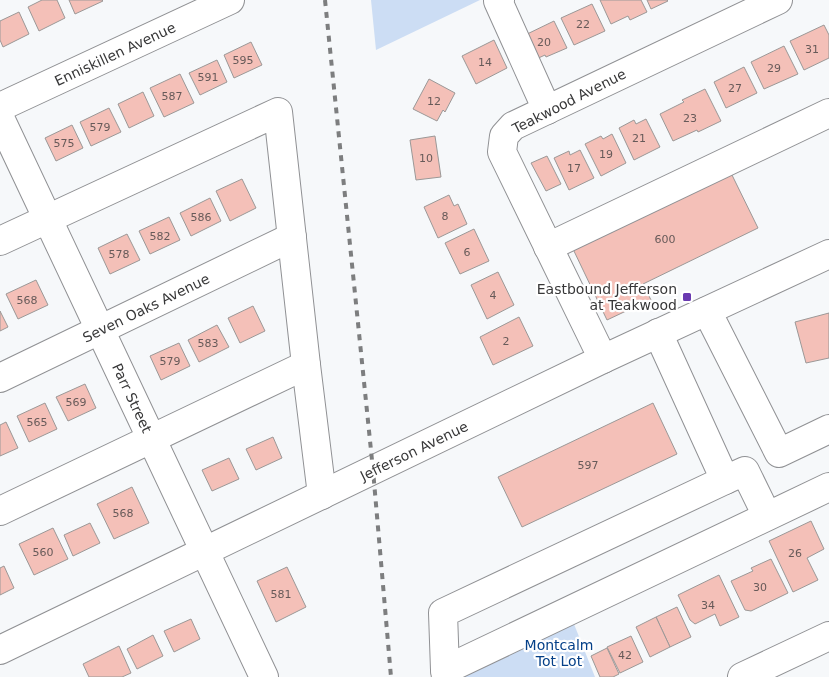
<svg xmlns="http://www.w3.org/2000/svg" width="829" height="677" viewBox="0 0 829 677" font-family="'DejaVu Sans',sans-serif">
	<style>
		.green { fill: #ccddf4 }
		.building { fill: #f4c0b8; stroke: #9b9897 }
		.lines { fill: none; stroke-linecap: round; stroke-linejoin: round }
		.minor-casing { stroke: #909194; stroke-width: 30 }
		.minor { stroke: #fff; stroke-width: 28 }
		.rail { stroke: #7d7e7f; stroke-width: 4; stroke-dasharray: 6 6; stroke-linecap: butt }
		.poi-dot { fill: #6939b0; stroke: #fff; stroke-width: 2 }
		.labels { text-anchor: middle; stroke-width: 4.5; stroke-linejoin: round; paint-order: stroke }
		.number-label { font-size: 11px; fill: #675a59 }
		.street-label { font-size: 14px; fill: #383839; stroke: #fff }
		.poi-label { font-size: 14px; fill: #383839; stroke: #fff; text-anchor: end }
		.park-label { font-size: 14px; fill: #054088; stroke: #fff }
	</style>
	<rect width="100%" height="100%" fill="#f6f8fa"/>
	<g class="green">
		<polygon points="371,0 480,0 376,50"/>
		<polygon points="572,619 595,677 459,677"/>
	</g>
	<g class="building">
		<polygon points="42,0 57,0 65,18 39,31 28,7"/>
		<polygon points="69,0 102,0 103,1 75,14"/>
		<polygon points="600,0 641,0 647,12 630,20 628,16 611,24"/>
		<polygon points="647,0 667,0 668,1 651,9"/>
		<polygon points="592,4 605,31 574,45 561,18"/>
		<polygon points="19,12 29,34 3,47 0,40 0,21"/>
		<polygon points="554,21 567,48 546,57 545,55 532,61 521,37"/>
		<polygon points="824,25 829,35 829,58 804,70 790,41"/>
		<polygon points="494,40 507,68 476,84 462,56"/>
		<polygon points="251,42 262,65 234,78 224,55"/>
		<polygon points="784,46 798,74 764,89 751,62"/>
		<polygon points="217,60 227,82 200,95 189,73"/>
		<polygon points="744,67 757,93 726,108 714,82"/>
		<polygon points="180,74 194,103 164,117 150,88"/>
		<polygon points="429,79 455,93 445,112 443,110 437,121 413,109"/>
		<polygon points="705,89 721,121 698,132 697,130 673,141 660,114 684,102 682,100"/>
		<polygon points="143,92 154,116 129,128 118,104"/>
		<polygon points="109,108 121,132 91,146 80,122"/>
		<polygon points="646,119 660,147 634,160 619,128 634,120 636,124"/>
		<polygon points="72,125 83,148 56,161 45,138"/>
		<polygon points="612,134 626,163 601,176 585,144 601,136 603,139"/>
		<polygon points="435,136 441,177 416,180 410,140"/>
		<polygon points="580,150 594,178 569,190 554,158 569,151 570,155"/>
		<polygon points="547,156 561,184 546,191 531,163"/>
		<polygon points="731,173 758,228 643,284 653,304 643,309 641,304 607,320 573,249"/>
		<polygon points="242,179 256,208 230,221 216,191"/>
		<polygon points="449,195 454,206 458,204 467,224 438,238 424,207"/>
		<polygon points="210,198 221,221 191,236 180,213"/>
		<polygon points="169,217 180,240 150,254 139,231"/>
		<polygon points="474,229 489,261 460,274 445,243"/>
		<polygon points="127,234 140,260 110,274 98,248"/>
		<polygon points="498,272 514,305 487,319 471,285"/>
		<polygon points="36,280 48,305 18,319 6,294"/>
		<polygon points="253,306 265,331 240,343 228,318"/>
		<polygon points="0,311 8,327 0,331"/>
		<polygon points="829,313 829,358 806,363 795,322"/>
		<polygon points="519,317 533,346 493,365 480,337"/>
		<polygon points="217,325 229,347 199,362 188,340"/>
		<polygon points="179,343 190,366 161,380 150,356"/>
		<polygon points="85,384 96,408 68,421 56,397"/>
		<polygon points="45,403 57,429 29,442 17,416"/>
		<polygon points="653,403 677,454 522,527 498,477"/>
		<polygon points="6,422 18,448 0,456 0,425"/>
		<polygon points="273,437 282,458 256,470 246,449"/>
		<polygon points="229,458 239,479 212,491 202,470"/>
		<polygon points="132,487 149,523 114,539 97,504"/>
		<polygon points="811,521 824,549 807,558 818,580 793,592 769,541"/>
		<polygon points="90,523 100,543 73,556 64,535"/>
		<polygon points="53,528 68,559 34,575 19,544"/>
		<polygon points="771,559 788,593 751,611 745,610 731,581 753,571 751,568"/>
		<polygon points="4,566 14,588 0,595 0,568"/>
		<polygon points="287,567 306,607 276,622 257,581"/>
		<polygon points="719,575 739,617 720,626 715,614 695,624 690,620 678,595"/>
		<polygon points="677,607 691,637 670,647 656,617"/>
		<polygon points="656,617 670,647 650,657 636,627"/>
		<polygon points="191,619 200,639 174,652 164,631"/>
		<polygon points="153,635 163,656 137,669 127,649"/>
		<polygon points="631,636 643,662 620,673 607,647"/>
		<polygon points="119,646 131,673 122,677 89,677 83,664"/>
		<polygon points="607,648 619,674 613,677 600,677 591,656"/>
	</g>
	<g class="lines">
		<defs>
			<g id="minor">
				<polyline points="500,0 498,1 547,110"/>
				<polyline points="0,107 230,0"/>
				<path d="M0 118C87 305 177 490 264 677"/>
				<polyline points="0,241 278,112 306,365 322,495"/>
				<polyline points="548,247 829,113"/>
				<polyline points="707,311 779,453 829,429"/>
				<polyline points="603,359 502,152 504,136 513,126 778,0"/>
				<polyline points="0,378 292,237"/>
				<polyline points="725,480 745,471 767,516"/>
				<polyline points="0,511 306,365"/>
				<polyline points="0,650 603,359 829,254"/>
				<polyline points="445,670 443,613 725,480 658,333"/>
				<polyline points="446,677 445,670 829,487"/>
				<polyline points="742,677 829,636"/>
			</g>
		</defs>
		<use href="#minor" class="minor-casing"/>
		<use href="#minor" class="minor"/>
		<polyline class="rail" points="325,0 373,470 391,677"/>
	</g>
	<rect class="poi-dot" x="682" y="292" width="10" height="10" rx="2.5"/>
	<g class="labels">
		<g class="number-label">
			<text x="583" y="28">22</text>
			<text x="544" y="46">20</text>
			<text x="812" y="53">31</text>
			<text x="243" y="64">595</text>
			<text x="485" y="66">14</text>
			<text x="774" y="72">29</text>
			<text x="208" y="81">591</text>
			<text x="735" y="92">27</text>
			<text x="172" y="100">587</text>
			<text x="434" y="105">12</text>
			<text x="690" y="122">23</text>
			<text x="100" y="131">579</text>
			<text x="639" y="142">21</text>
			<text x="64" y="147">575</text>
			<text x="606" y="158">19</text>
			<text x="426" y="162">10</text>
			<text x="574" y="172">17</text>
			<text x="445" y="220">8</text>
			<text x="201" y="221">586</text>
			<text x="160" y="240">582</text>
			<text x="665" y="243">600</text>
			<text x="467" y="256">6</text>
			<text x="119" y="258">578</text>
			<text x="493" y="299">4</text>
			<text x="27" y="304">568</text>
			<text x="506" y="345">2</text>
			<text x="208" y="347">583</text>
			<text x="170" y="365">579</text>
			<text x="76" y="406">569</text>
			<text x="37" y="426">565</text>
			<text x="588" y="469">597</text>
			<text x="123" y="517">568</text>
			<text x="43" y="556">560</text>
			<text x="795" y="557">26</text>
			<text x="760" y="591">30</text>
			<text x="281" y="598">581</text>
			<text x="708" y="609">34</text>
			<text x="625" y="659">42</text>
		</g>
		<g class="street-label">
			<text transform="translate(115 54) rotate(-25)" y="5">Enniskillen Avenue</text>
			<text transform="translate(569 101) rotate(-27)" y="5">Teakwood Avenue</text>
			<text transform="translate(146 308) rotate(-26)" y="5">Seven Oaks Avenue</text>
			<text transform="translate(132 398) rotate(65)" y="5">Parr Street</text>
			<text transform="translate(414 451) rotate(-26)" y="5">Jefferson Avenue</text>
		</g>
		<g class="poi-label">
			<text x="677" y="294">Eastbound Jefferson<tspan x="677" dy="16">at Teakwood</tspan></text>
		</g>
		<g class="park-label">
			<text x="559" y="650">Montcalm<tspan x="559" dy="16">Tot Lot</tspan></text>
		</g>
	</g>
</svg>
